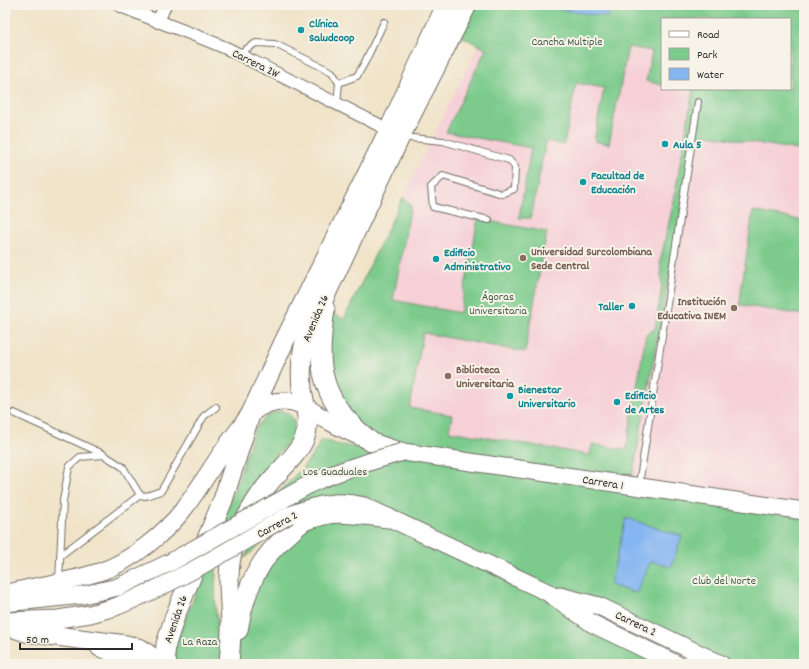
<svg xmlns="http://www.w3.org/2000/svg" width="809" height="669" viewBox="0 0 809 669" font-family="Dekko,sans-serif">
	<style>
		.built { fill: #f6cfd7; fill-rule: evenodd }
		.green { fill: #7bcb8c; stroke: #537b5c }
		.water { fill: #86b6f1; stroke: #58708e }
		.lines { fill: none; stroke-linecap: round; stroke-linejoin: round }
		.service-casing { stroke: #706b62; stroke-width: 8 }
		.minor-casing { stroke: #706b62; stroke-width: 14 }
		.secondary-casing { stroke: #706b62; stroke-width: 19 }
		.primary-casing { stroke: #706b62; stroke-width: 21 }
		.service { stroke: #fff; stroke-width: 6 }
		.minor { stroke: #fff; stroke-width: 12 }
		.secondary { stroke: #fff; stroke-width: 17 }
		.primary { stroke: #fff; stroke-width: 19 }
		.secondary-bridge-casing { stroke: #706b62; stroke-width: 19; stroke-linecap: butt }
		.secondary-bridge { stroke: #fff; stroke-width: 17 }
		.culture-dot { fill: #0f9aa8; stroke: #f7f3e8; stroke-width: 1.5 }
		.education-dot { fill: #8d6e63; stroke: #f7f3e8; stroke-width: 1.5 }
		.labels { text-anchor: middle; stroke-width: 4; stroke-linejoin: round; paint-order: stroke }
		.culture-label { font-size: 12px; font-weight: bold; fill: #0d838f; stroke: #f7f3e8; text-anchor: start }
		.park-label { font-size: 12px; fill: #435b48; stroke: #f7f3e8 }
		.street-label { font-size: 12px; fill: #2b2b2b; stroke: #f7f3e8 }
		.education-label { font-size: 12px; font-weight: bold; fill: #785e54; stroke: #f7f3e8; text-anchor: start }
	</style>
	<rect width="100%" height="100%" fill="#f7f3e8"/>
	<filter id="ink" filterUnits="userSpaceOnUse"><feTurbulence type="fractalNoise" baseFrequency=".025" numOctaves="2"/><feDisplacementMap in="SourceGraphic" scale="8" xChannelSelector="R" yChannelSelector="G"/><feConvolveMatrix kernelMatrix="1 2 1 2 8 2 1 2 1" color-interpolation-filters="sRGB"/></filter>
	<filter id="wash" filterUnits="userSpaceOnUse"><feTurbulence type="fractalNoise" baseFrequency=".012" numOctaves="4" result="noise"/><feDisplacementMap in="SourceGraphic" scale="16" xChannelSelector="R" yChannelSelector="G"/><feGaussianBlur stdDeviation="0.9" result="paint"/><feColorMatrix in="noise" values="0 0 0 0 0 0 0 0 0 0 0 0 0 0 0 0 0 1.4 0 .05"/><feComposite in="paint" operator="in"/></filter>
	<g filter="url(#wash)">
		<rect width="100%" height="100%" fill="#f0e3c8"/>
		<path class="built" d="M498 5H804V511L631 483 634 467 403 431 338 367 403 197ZM662 19H790V89H662Z"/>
		<g class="green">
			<path d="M467 5H804V151L696 133 631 483 804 511V664H717L418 531 676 664H236L242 610 250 584 304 521 388 518 373 500 356 497 299 510 245 558C254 538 261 516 274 499 289 479 312 463 321 439L336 444 400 454 352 421 335 397 319 307 344 319 403 197 411 206 393 300 460 313 478 219 547 232 525 352 423 333 410 408 452 415 449 431 590 455 592 444 626 450 646 334 655 329 662 286 660 262 673 205 693 90 690 89H790V19H662V85L646 81 652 51 628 47 609 144 594 141 604 88 576 83 564 145 546 141 531 218H519L531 148 446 132 486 49 453 32Z"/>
			<polygon points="753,211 804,221 804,315 740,305 741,291"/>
			<path d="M281 411C298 414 297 430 289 442 284 448 277 454 272 460 265 469 258 478 252 487 245 495 240 506 236 516 227 534 217 554 216 574 215 586 215 600 216 613 219 630 226 649 217 664H176L174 655 175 643 193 600 237 483 254 431C261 420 269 413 281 411Z"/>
		</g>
		<g class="water">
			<polygon points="539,5 609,5 608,17 539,6"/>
			<polygon points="626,518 682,536 671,567 651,561 636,593 610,585"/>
		</g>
	</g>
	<g filter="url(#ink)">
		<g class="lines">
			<defs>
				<g id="service">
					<polyline points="238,54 256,43 275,44 332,72 339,83 337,104"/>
					<polyline points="339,83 357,76 364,64 384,22"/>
					<polyline points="402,137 443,141 509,160 515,167 514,189 502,194 443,176 431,187 433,207 489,220"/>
					<polyline points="14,413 103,454"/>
					<polyline points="639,485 698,102"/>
					<polyline points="61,555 140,495"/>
					<polyline points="59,580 63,501 69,467 80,457 104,455 123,467 140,495 146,496 161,491 204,416 216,407"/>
				</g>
				<g id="minor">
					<path d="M119 5C155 21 192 33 228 49L389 130"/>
					<polyline points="158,22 165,5"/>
				</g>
				<g id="secondary">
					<path d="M289 515C315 506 335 498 364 506L547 592 593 624 676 664"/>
					<path d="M5 594C37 585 71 582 102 571 131 561 164 534 183 510 204 483 219 453 240 428 244 422 248 415 253 412 262 405 274 401 284 401 298 401 309 409 320 416 330 422 341 428 352 433 369 441 385 447 403 452L804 511"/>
					<polyline points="560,596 599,606 721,664"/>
					<polyline points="5,603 83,595 118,587"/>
					<polyline points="5,621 58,619 90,614 115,607"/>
				</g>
				<g id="primary">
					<path d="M325 309C319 350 316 382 344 416 352 426 362 434 371 442"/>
					<polyline points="5,625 26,632 126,645 141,649 161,664"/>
					<path d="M238 630C245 590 258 558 290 533 294 529 299 524 304 521 311 518 321 516 328 514 343 511 372 516 388 518"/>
					<polyline points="100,647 118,654 131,664"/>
					<polyline points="167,664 165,656 166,644 175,616 223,500 249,418 284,342 389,130 446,5"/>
					<path d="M229 664C230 652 231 640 231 628 231 601 225 572 234 546 241 528 251 507 262 492 275 473 297 458 305 437 311 421 304 404 302 389 300 368 301 351 308 332L400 137 467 5"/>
				</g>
			</defs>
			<use href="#service" class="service-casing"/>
			<use href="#minor" class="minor-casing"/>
			<use href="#secondary" class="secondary-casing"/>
			<use href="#primary" class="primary-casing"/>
			<use href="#service" class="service"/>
			<use href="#minor" class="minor"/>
			<use href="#secondary" class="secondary"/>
			<use href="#primary" class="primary"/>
			<defs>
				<g id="secondary-bridge">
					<path d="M118 587 171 562 310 484C340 470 371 461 403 452"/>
					<path d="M115 607C176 583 232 548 289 515"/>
				</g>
			</defs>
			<use href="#secondary-bridge" class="secondary-bridge-casing"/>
			<use href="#secondary-bridge" class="secondary-bridge"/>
		</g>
	</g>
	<g class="culture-dot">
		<circle cx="301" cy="30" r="4"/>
		<circle cx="665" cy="144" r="4"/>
		<circle cx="583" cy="182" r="4"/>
		<circle cx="436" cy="259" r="4"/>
		<circle cx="632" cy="306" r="4"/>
		<circle cx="510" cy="396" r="4"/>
		<circle cx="617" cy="402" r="4"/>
	</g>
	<g class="education-dot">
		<circle cx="523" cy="258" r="4"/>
		<circle cx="734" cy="308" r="4"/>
		<circle cx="448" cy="376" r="4"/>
	</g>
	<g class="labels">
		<g class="culture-label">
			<text x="309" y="27">Clínica<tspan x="309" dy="14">Saludcoop</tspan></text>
			<text x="673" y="148">Aula 5</text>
			<text x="591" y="179">Facultad de<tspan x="591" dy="14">Educación</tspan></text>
			<text x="444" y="256">Edificio<tspan x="444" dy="14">Administrativo</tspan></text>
			<text x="624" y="310" text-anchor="end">Taller</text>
			<text x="518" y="393">Bienestar<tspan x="518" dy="14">Universitario</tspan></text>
			<text x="625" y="399">Edificio<tspan x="625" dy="14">de Artes</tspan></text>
		</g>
		<g class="park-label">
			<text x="567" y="45">Cancha Multiple</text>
			<text x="498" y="300">Ágoras<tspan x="498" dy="14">Universitaria</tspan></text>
			<text x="335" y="475">Los Guaduales</text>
			<text x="724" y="584">Club del Norte</text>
			<text x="200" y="645">La Raza</text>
		</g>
		<g class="street-label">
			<text transform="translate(256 63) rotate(26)" y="4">Carrera 2W</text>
			<text transform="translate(315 318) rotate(-67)" y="4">Avenida 26</text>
			<text transform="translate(603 482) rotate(9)" y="4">Carrera 1</text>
			<text transform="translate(277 524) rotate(-28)" y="4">Carrera 2</text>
			<text transform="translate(175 619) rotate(-71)" y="4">Avenida 26</text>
			<text transform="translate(636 623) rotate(25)" y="4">Carrera 2</text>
		</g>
		<g class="education-label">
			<text x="531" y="255">Universidad Surcolombiana<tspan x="531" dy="14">Sede Central</tspan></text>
			<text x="726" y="305" text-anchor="end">Institución<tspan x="726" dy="14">Educativa INEM</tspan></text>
			<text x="456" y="373">Biblioteca<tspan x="456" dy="14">Universitaria</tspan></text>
		</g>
	</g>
	<rect width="809" height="669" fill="none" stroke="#f7f3e8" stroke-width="20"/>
	<rect x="661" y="18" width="130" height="72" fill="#f7f3e8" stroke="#a5a39c"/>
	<rect x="669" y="31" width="20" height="6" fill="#ffffff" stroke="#a5a39c"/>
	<text x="697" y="38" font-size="12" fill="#2b2b2b">Road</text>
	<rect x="669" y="48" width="20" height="12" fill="#7bcb8c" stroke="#a5a39c"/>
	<text x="697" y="58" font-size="12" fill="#2b2b2b">Park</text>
	<rect x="669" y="68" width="20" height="12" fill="#86b6f1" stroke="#a5a39c"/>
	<text x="697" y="78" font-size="12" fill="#2b2b2b">Water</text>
	<path d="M20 643v6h112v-6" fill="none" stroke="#2b2b2b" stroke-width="2"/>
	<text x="26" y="643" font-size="12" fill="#2b2b2b" stroke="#f7f3e8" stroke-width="3" paint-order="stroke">50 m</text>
</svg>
